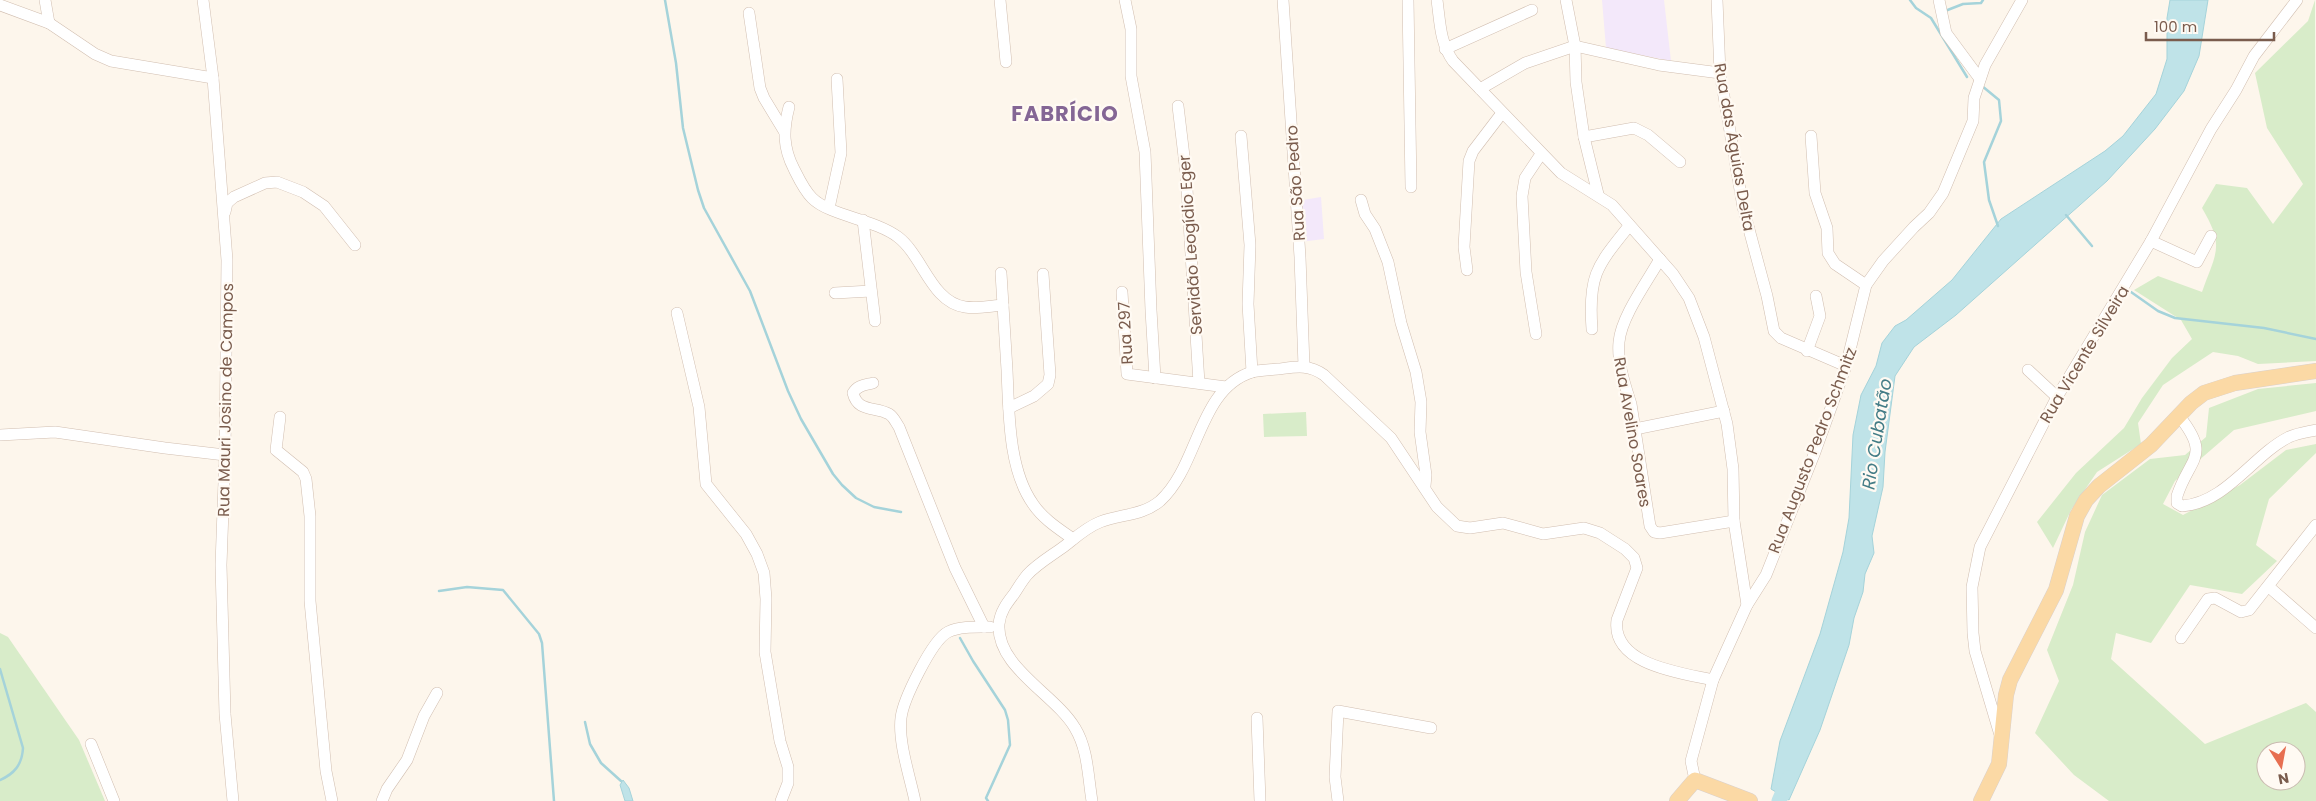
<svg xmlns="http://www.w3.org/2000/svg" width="2316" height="801" viewBox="0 0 2316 801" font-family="Poppins,sans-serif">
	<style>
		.education { fill: #f3e8fa }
		.green { fill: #d8ecc9; fill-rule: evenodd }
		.water { fill: #bfe3e8; stroke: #a5d3da }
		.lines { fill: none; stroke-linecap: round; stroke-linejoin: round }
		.stream { stroke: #a5d3da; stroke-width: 2.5 }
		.river { stroke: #bfe3e8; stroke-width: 15 }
		.minor-casing { stroke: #d1beb0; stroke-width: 12 }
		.major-casing { stroke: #dad1cd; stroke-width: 16 }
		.minor { stroke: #fff; stroke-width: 11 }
		.major { stroke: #fbd9a5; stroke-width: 15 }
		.labels { text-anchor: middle; stroke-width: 4.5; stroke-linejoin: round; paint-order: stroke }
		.street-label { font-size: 16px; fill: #7a5c4d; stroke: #fffaf3 }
		.water-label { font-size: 18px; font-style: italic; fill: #437c86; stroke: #fffaf3 }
		.district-label { font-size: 21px; font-weight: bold; letter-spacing: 1px; fill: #846695; stroke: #fffaf3 }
	</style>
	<rect width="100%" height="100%" fill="#fdf6ec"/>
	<g class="education">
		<polygon points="1602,0 1664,0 1671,61 1606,48"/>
		<polygon points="1321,197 1324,239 1300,242 1297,201"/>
	</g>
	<g class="green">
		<path d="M2315 0 2316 361 2258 364 2238 356 2213 352 2163 385 2138 423 2141 444 2097 472 2071 510 2053 548 2037 522 2076 473 2124 428 2142 398 2172 358 2192 339 2181 320 2134 290 2158 276 2202 292C2216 252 2225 247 2202 208L2216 184 2247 188 2273 224 2303 184 2267 128 2255 73 2308 21Z"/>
		<path d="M2316 383V411L2234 430 2175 481 2163 504 2183 515 2240 485 2286 450 2316 444V453L2269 499 2256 545 2277 561 2242 594 2190 585 2151 643 2116 633 2111 659 2205 744 2306 703 2316 712V801H2109L2074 775 2035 733 2059 681 2047 650 2073 585 2085 532 2102 495 2150 459 2185 455 2206 437 2209 408 2258 389ZM2266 751H2296V781H2266Z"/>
		<polygon points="1306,412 1307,436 1264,437 1263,414"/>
		<polygon points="0,633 8,637 79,740 105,801 0,801"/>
	</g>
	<g class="water">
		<polygon points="2170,0 2208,0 2199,56 2184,91 2155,129 2107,181 1956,315 1914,347 1895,376 1885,452 1883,487 1872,536 1874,553 1865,574 1863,592 1854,618 1849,645 1820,730 1789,800 1771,789 1780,741 1820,634 1843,552 1849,518 1853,435 1861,395 1876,366 1882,343 1895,326 1906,320 1952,280 2001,219 2105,151 2123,136 2156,94 2167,59 2167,18"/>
		<polygon points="623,780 629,788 633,801 625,801 620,785"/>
	</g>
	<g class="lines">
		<g class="stream">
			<polyline points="665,0 676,63 683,128 698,190 704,208 750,291 788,391 801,419 833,474 842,485 856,498 874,507 901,512"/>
			<polyline points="1910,0 1916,8 1931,18 1967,77"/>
			<polyline points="1945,11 1963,4 1981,3 1983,0"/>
			<polyline points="1982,86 1999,100 2001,121 1984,162 1989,200 1998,226"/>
			<polyline points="2066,215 2092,246"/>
			<polyline points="2131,292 2158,311 2175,318 2264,328 2316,339"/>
			<polyline points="439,591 467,587 503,590 539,634 542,643 554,801"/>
			<polyline points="960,638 973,661 1005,710 1008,720 1010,745 986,798 988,801"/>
			<path d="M0 669 23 748C22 765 14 774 0 780"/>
			<polyline points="585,722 590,744 601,763 621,781"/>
		</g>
		<polyline class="river" points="1779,801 1789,778"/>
		<defs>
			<g id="minor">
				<polyline points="45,0 49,23"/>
				<polyline points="203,0 213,78 227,260 225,455 221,565 225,714 233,801"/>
				<polyline points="1000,0 1006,62"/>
				<polyline points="1125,0 1131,29 1131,76 1145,152 1151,310 1155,378"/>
				<polyline points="1283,0 1300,257 1304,366"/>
				<polyline points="1408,0 1411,187"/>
				<path d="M1437 0C1440 22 1440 43 1453 61L1561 173 1612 205 1673 274 1689 298 1704 337 1727 424 1733 469 1734 521 1747 605"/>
				<polyline points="1566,0 1575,46 1576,82 1584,137 1598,194"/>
				<polyline points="1717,0 1720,73 1743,207 1767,296 1774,331 1781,338 1846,366"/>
				<polyline points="1939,0 1946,33 1980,79"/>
				<polyline points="0,5 49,23 95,54 111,61 213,78"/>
				<polyline points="749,13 760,88 764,98 784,131"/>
				<polyline points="1445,49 1532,10"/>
				<polyline points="1480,89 1525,63 1575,46 1659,65 1720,73"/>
				<polyline points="1178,106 1186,173 1199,383"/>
				<path d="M789 107C783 130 783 148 794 169 799 179 804 190 812 198 830 216 874 219 898 237 923 256 931 302 965 307 977 309 990 306 1003 305"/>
				<polyline points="1241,136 1250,245 1248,304 1252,372"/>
				<polyline points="1811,136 1815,193 1827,228 1828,253 1835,264 1866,285"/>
				<polyline points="1584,137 1634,128 1648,135 1680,162"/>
				<polyline points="1361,200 1365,214 1375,229 1388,262 1401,323 1416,372 1421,402 1420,432 1426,475 1425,486"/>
				<polyline points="829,208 841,153 837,79"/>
				<polyline points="225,212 227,203 234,197 265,183 277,182 303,192 324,206 355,245"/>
				<polyline points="863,220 875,321"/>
				<polyline points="2151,241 2197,262 2211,236"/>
				<path d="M1660 259C1647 282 1621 317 1619 342 1617 362 1625 385 1631 404L1650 526 1654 532 1660 533 1734 521"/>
				<polyline points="1467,270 1464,247 1469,161 1473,151 1502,113"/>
				<path d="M1001 273C1003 306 1005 338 1007 370 1009 411 1008 469 1033 504 1043 519 1059 529 1073 539"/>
				<polyline points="1122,292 1127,374 1226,387"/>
				<polyline points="835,293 871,291"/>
				<polyline points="677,313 699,407 706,484 746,534 757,554 764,573 766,599 765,652 780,741 788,767 788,783 781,801"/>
				<path d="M1592 329C1588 275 1597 266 1629 226"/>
				<polyline points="1536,334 1526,272 1522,196 1525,178 1541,154"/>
				<polyline points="1807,351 1820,316 1816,296"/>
				<polyline points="2028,370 2057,397"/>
				<path d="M873 383C865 385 858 385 853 393 858 413 875 406 889 414 894 417 896 423 899 427L955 568 984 627"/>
				<polyline points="1009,408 1034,396 1048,384 1050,375 1043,274"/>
				<path d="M2179 416C2212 457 2189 458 2177 496V503L2182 506C2226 503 2253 455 2289 437 2298 433 2307 432 2316 430"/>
				<polyline points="280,417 276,450 303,472 306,479 310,516 310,601 326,771 332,801"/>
				<polyline points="1635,429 1724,411"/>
				<polyline points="0,435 55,432 165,448 225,455"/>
				<polyline points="2269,587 2316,628"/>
				<polyline points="2181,638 2208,599 2215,598 2241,612 2249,610 2316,525"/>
				<polyline points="1257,718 1260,801"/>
				<polyline points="2000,735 1975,651 1973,633 1972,587 1980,547 2057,397 2151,241 2211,129 2236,90 2254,56 2297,0"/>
				<polyline points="91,744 114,801"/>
				<polyline points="1695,780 1691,761 1713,680 1747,605 1766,575 1815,452 1846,366 1866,285 1883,261 1914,227 1929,213 1943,193 1973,121 1974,98 1985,65 2022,0"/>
				<polyline points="382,801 387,789 407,760 424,716 437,693"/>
				<path d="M915 801C910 777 898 742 901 718 903 700 932 640 948 632 960 626 977 627 990 627"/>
				<path d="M1092 801C1088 777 1088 749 1075 728 1055 694 996 667 999 624 1000 612 1007 603 1014 594 1018 588 1022 581 1027 575 1038 563 1053 555 1066 545 1076 537 1087 527 1100 522 1120 514 1142 516 1160 501 1199 466 1198 389 1252 372 1260 370 1269 370 1278 369 1296 367 1308 364 1324 375L1391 438 1437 507 1457 526 1470 528 1503 523 1543 534 1584 528 1600 533 1625 549 1634 558 1637 568 1617 620C1611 665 1682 673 1713 680"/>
				<polyline points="1338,801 1335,777 1338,711 1431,728"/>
			</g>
			<g id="major">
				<polyline points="1677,801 1695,780 1750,801"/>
				<polyline points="1981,801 1999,764 2006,695 2010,680 2056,590 2077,516 2086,500 2099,486 2151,445 2191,403 2204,393 2235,383 2316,371"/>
			</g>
		</defs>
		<use href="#minor" class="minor-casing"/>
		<use href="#major" class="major-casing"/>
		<use href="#minor" class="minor"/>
		<use href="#major" class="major"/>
	</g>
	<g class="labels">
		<g class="street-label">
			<text transform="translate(1735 147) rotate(80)" y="6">Rua das Águias Delta</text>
			<text transform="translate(1295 183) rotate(-94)" y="6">Rua São Pedro</text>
			<text transform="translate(1190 245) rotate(-94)" y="6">Servidão Leogídio Eger</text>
			<text transform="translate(1125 333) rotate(-93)" y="6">Rua 297</text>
			<text transform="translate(2084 354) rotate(-59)" y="6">Rua Vicente Silveira</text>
			<text transform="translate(225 400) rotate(-89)" y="6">Rua Mauri Josino de Campos</text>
			<text transform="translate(1633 432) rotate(80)" y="6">Rua Avelino Soares</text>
			<text transform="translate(1812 450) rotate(-69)" y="6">Rua Augusto Pedro Schmitz</text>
		</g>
		<g class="water-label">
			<text transform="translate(1877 434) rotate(-81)" y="6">Rio Cubatão</text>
		</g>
		<g class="district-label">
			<text x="1065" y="121">FABRÍCIO</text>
		</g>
	</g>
	<g transform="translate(2281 766) rotate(169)"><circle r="24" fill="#fffaf3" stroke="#cabbb1"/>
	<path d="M0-4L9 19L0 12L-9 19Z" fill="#e76f51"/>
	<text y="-8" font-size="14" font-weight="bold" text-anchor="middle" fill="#7a5c4d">N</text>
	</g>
	<path d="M2146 32v8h128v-8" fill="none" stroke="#7a5c4d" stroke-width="2.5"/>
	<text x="2154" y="32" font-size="15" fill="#7a5c4d" stroke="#fffaf3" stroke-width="4" paint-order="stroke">100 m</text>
</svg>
